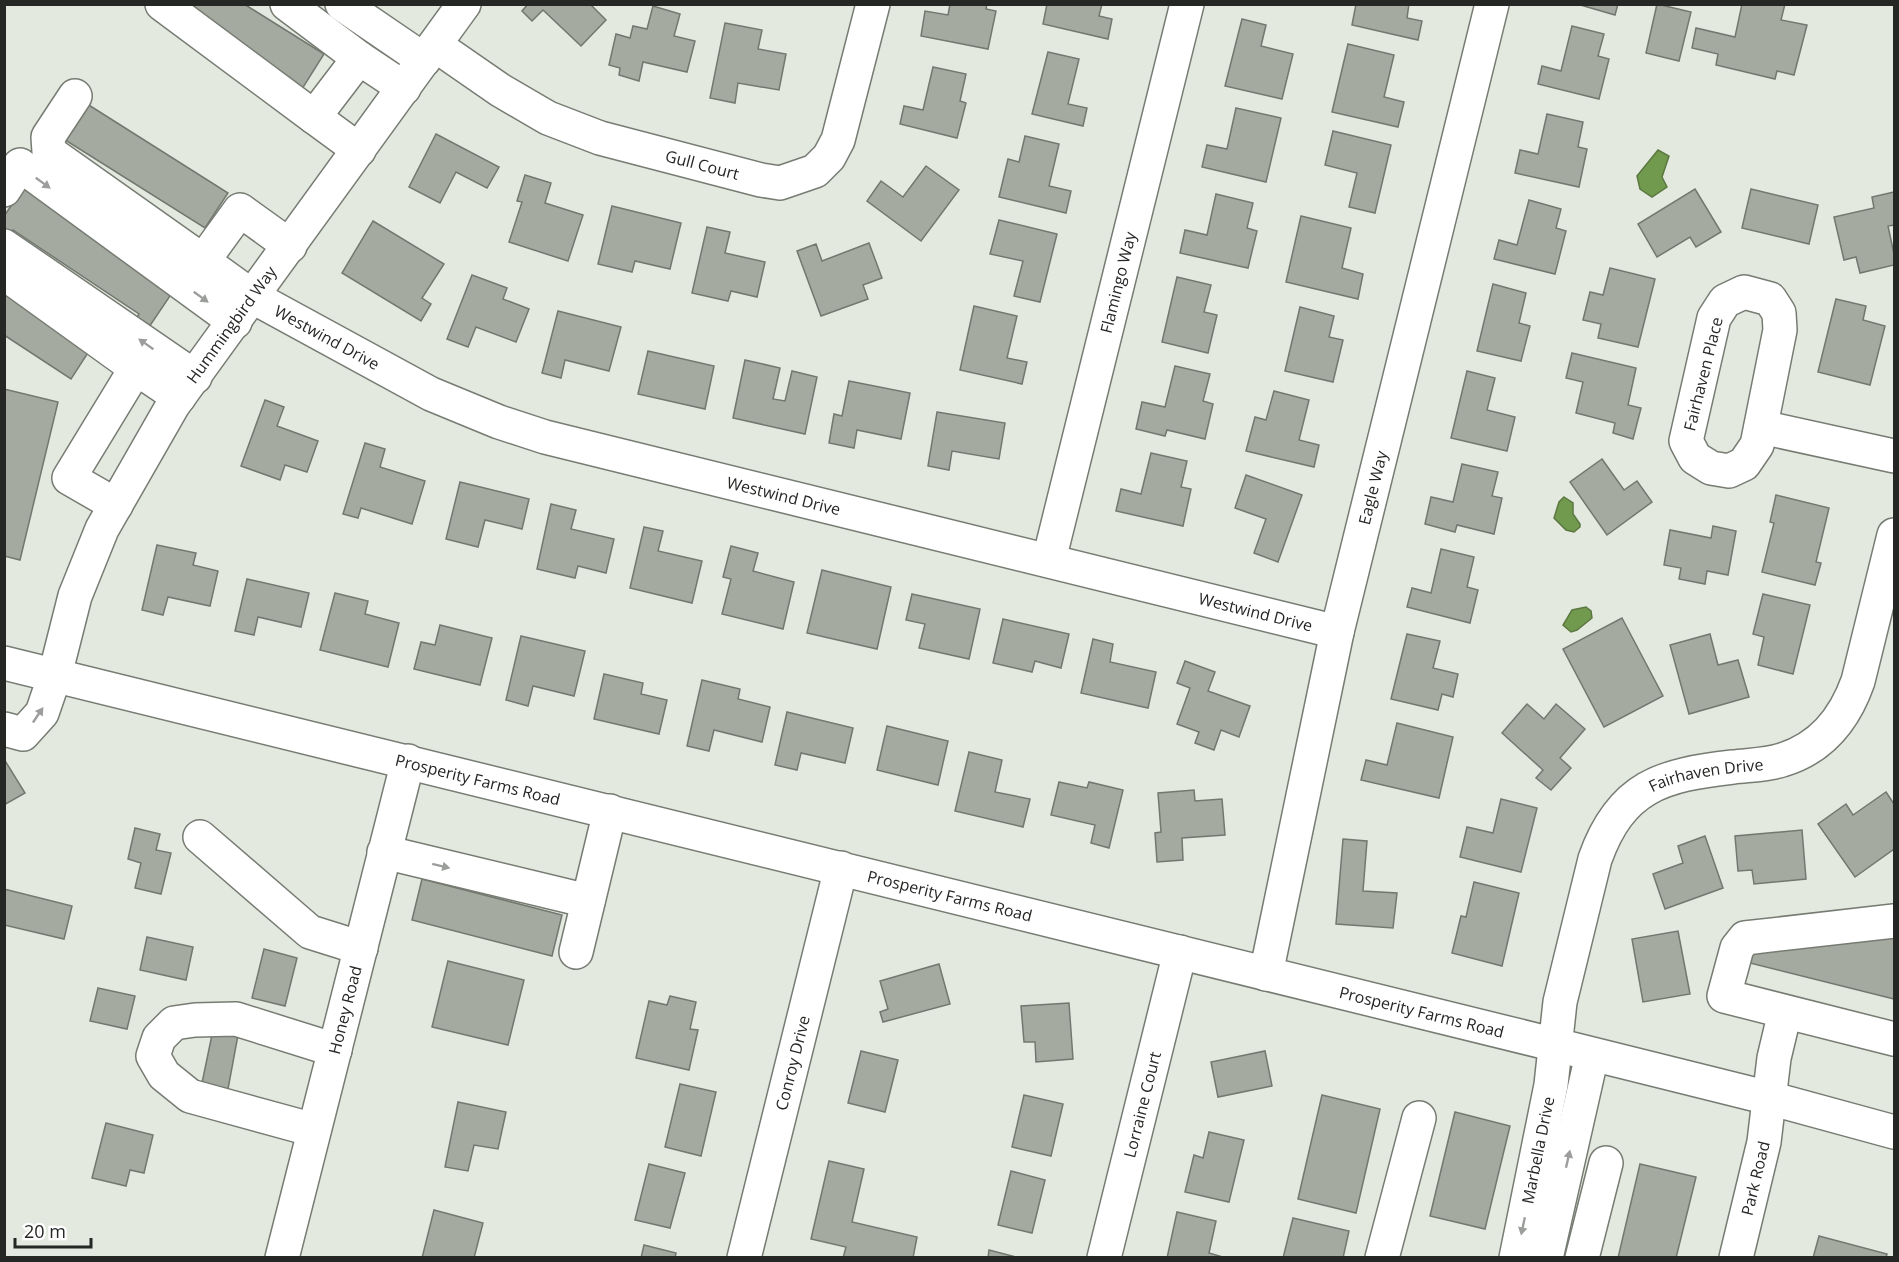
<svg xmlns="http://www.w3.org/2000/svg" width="1899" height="1262" viewBox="0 0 1899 1262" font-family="'Open Sans',sans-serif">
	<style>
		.water { fill: #729a4e; stroke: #5b7841; stroke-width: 1.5 }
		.building { fill: #a5aaa1; stroke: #73786f; stroke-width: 1.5 }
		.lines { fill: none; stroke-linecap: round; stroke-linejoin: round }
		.minor-casing { stroke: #777c73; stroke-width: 36 }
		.minor { stroke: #fff; stroke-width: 33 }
		.oneway { fill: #9c9e9c }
		.labels { text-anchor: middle; stroke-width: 6; stroke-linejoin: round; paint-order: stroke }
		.street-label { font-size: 16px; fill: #242723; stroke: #fff }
	</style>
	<rect width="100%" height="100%" fill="#e4e9e0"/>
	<g class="water">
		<polygon points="1658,150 1669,156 1662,177 1667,187 1652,197 1640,189 1637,176"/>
		<polygon points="1564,497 1573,503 1573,514 1580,524 1580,527 1574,532 1566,530 1554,518 1559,502"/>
		<polygon points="1586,607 1591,611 1592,618 1577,630 1571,632 1563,625 1572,610"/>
	</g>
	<g class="building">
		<polygon points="186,4 244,4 324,54 302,89"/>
		<polygon points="528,4 590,4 606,20 581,46 543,10 532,21 522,11"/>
		<polygon points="950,4 987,4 986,9 996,11 988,49 921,36 925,11 948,15"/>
		<polygon points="1047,4 1102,4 1099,16 1112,19 1108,39 1043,24"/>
		<polygon points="1356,4 1409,4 1407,18 1422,21 1418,40 1352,25"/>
		<polygon points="1577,4 1618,4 1615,15"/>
		<polygon points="1657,4 1691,12 1679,61 1646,53"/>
		<polygon points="1742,4 1785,4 1781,20 1807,25 1794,75 1777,71 1775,79 1716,65 1718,54 1692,48 1696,28 1735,37"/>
		<polygon points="653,6 680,14 674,36 695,41 687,72 643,62 639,81 619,75 620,68 609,65 616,34 630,38 633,26 647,29"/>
		<polygon points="1242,19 1266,25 1261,46 1293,54 1282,99 1225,86"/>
		<polygon points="725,23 762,30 758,49 786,54 779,90 738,83 735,103 710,98"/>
		<polygon points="1572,26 1604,34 1598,56 1609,59 1599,99 1538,84 1542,66 1561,71"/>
		<polygon points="1348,44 1394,55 1384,97 1404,102 1398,127 1332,112"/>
		<polygon points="1048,52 1079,59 1068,104 1087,108 1083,126 1032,114"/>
		<polygon points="933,67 966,74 960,101 966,103 957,138 900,124 904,106 923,110"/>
		<polygon points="84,102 228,193 205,228 62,138"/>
		<polygon points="1236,108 1281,118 1266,182 1202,167 1207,145 1227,149"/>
		<polygon points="1547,114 1583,122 1578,147 1587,149 1579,187 1515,173 1520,150 1538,154"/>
		<polygon points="1333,131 1391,145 1375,213 1349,207 1357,173 1325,165"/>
		<polygon points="436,134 499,167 487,188 456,172 440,203 409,187"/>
		<polygon points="1025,136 1059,144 1049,186 1071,191 1066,213 999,197 1008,159 1019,162"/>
		<polygon points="926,166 959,190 921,241 867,201 881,181 903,197"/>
		<polygon points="525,175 551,183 545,203 583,215 568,261 509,242 522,202 517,201"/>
		<polygon points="25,186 176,287 143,336 130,328 139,314 13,230 6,239 4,238 4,216"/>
		<polygon points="1695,189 1721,232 1696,247 1690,237 1657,257 1638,224"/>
		<polygon points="1751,189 1818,205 1809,244 1742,228"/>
		<polygon points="1894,192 1894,225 1888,226 1894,254 1894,265 1860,273 1856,257 1844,260 1834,217 1874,208 1872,197"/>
		<polygon points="1216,194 1253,203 1247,228 1257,231 1248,268 1180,253 1185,230 1207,235"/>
		<polygon points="1529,200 1561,209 1556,228 1566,231 1555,274 1494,259 1499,240 1517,245"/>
		<polygon points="612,206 681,223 670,269 635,261 632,272 598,264"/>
		<polygon points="1301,216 1351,228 1342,268 1363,274 1358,299 1286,282"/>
		<polygon points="999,220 1057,234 1040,302 1014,296 1023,261 990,254"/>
		<polygon points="373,221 444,264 422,298 431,304 421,321 342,273"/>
		<polygon points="707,227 730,232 725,253 765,262 757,297 731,291 728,301 692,293"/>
		<polygon points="869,243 882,278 863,285 868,299 821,316 797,251 816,244 822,261"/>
		<polygon points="1610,268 1655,279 1638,347 1598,338 1601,324 1583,320 1590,292 1603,295"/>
		<polygon points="472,275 507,288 503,299 529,309 516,342 476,327 468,347 447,339"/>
		<polygon points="1177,277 1211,285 1204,312 1217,315 1208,353 1162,342"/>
		<polygon points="1493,284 1526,293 1519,323 1530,326 1521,361 1477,351"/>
		<polygon points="4,286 93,345 71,379 4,335"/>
		<polygon points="1836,299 1866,306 1863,320 1885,326 1870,385 1818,372"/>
		<polygon points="974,306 1017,316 1007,358 1027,362 1022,384 960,370"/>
		<polygon points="1300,307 1334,316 1329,337 1343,340 1333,382 1285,371"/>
		<polygon points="558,311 621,327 609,371 565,360 561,378 542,373"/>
		<polygon points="648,351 714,366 705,409 638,394"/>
		<polygon points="1572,353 1636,368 1628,405 1641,408 1633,439 1613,433 1615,423 1576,413 1583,382 1566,378"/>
		<polygon points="745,360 780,368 773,399 785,401 792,371 817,377 805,434 733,418"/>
		<polygon points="1175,366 1210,374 1203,401 1213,404 1205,439 1167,430 1165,436 1136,429 1142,402 1165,407"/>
		<polygon points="1467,371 1495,378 1487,410 1515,417 1507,451 1451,438"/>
		<polygon points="849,381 910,393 901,439 857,430 854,448 829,443 834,414 842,416"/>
		<polygon points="4,389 58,402 20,560 4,556"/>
		<polygon points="1274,391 1309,400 1299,440 1319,445 1314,467 1246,451 1255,417 1266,420"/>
		<polygon points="265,400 284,407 277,426 318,441 307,472 285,465 280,480 241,466"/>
		<polygon points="937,412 1005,423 999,459 952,451 949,470 928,466"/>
		<polygon points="365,443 385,449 380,467 425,481 412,524 361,508 358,518 343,514"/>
		<polygon points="1151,453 1187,461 1181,487 1191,489 1183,526 1116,511 1121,489 1141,494"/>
		<polygon points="1602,459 1624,490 1637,481 1652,502 1607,535 1570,482"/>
		<polygon points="1462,464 1498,472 1492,496 1502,498 1494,534 1457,525 1455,532 1425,524 1431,497 1453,502"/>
		<polygon points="1246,475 1302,495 1278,562 1254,553 1266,519 1235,508"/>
		<polygon points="460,482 529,499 522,529 485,520 478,547 446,539"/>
		<polygon points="1776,495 1829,508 1816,562 1821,563 1815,585 1762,572 1774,523 1770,522"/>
		<polygon points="551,504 576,510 571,529 614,539 606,573 578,566 575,578 537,569"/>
		<polygon points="1713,526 1736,531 1728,575 1707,571 1705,584 1679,579 1681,568 1664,565 1670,530 1711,538"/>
		<polygon points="644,527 663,531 658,551 702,561 692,603 630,588"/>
		<polygon points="157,545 196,553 193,565 218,571 210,606 168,597 163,615 142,610"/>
		<polygon points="731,546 758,553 753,571 794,582 783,629 722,614 731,579 723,577"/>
		<polygon points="1441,549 1474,557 1467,587 1478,590 1470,623 1407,607 1412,588 1431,593"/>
		<polygon points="822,570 891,587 877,649 807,633"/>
		<polygon points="247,579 309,593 301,627 258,617 254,635 235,631"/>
		<polygon points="335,593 368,601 365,614 399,623 388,667 320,650"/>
		<polygon points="912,594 980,609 969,659 919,648 925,624 906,620"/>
		<polygon points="1763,594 1810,605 1793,674 1758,665 1764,637 1753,634"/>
		<polygon points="1622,618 1663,696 1604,727 1563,649"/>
		<polygon points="1003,619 1069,634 1061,668 1035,661 1032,672 993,663"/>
		<polygon points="440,625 492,638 480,685 414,669 421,642 435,645"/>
		<polygon points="1407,634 1440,641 1433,668 1458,674 1453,697 1442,694 1438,710 1391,699"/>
		<polygon points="1710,634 1718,665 1738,660 1749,697 1689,714 1670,645"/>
		<polygon points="521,636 585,651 574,696 533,686 528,706 506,700"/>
		<polygon points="1093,639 1113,644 1110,662 1156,672 1148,708 1081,693"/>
		<polygon points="1185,661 1215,672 1208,691 1250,706 1239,737 1221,730 1214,750 1195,743 1199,732 1177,724 1190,688 1177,683"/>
		<polygon points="604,674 643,683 641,694 667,700 659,734 594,719"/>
		<polygon points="702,680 740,689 738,699 770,707 762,742 714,730 709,751 687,746"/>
		<polygon points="1527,704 1544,719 1556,704 1585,729 1560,758 1571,768 1551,790 1536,778 1543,770 1502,733"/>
		<polygon points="787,712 853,728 845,763 801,753 797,770 775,765"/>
		<polygon points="1397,723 1453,737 1439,798 1361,780 1366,760 1387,765"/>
		<polygon points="887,726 948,741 938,785 877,770"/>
		<polygon points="969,752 1002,760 995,792 1030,799 1023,827 955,811"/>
		<polygon points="4,759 25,793 4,805"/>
		<polygon points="1059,782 1087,788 1089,782 1123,790 1109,848 1091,843 1095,825 1051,815"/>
		<polygon points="1194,790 1195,801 1222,799 1225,835 1182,838 1183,860 1157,862 1155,833 1161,832 1158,793"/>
		<polygon points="1886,792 1894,804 1894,849 1855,877 1818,824 1846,804 1853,815"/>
		<polygon points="1501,799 1537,808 1521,872 1460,857 1467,827 1493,833"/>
		<polygon points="135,828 160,834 156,850 171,853 161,894 135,888 141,863 128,859"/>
		<polygon points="1802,830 1806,879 1754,884 1752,870 1738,871 1735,836"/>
		<polygon points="1705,836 1723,888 1665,909 1653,874 1683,863 1678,846"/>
		<polygon points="1343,839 1367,841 1363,891 1397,893 1393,928 1336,924"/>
		<polygon points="422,879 562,915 552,956 412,920"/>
		<polygon points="1474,882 1519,893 1502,966 1452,953 1461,916 1466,917"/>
		<polygon points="4,889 72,906 64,939 4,925"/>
		<polygon points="1678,931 1690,994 1643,1002 1632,939"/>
		<polygon points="1894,932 1894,999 1742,961 1746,948"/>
		<polygon points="147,937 193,947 186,980 140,970"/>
		<polygon points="264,949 297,958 285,1006 252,998"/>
		<polygon points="448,961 524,980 508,1045 432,1027"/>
		<polygon points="939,964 950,1004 883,1022 880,1012 888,1009 880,981"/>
		<polygon points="98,988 135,996 127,1029 90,1021"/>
		<polygon points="670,996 696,1002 690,1029 698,1030 689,1070 636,1058 649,1001 667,1005"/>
		<polygon points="1069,1003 1073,1059 1036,1062 1035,1042 1024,1042 1021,1006"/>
		<polygon points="213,1030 238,1035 228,1089 202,1083"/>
		<polygon points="861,1051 898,1060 885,1112 848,1103"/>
		<polygon points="1265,1051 1272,1086 1218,1097 1211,1062"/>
		<polygon points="680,1084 716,1092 701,1156 665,1147"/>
		<polygon points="1024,1095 1063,1104 1051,1156 1012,1147"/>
		<polygon points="1322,1095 1380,1109 1356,1213 1298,1199"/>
		<polygon points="458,1102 506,1112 498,1149 474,1145 468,1171 445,1167"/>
		<polygon points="1455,1112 1510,1126 1485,1229 1430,1216"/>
		<polygon points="106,1123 153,1135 144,1173 130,1170 126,1186 92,1178"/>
		<polygon points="1209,1132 1244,1140 1229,1202 1185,1192 1194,1155 1203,1158"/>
		<polygon points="829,1161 864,1169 852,1222 917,1237 913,1258 843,1258 846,1247 811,1239"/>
		<polygon points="649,1164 685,1173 670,1228 635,1220"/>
		<polygon points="1640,1164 1696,1177 1676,1258 1618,1258"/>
		<polygon points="1011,1171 1045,1180 1032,1233 998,1225"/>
		<polygon points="434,1210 483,1223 474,1258 422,1258"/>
		<polygon points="1177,1212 1216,1221 1209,1253 1226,1258 1167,1258"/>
		<polygon points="1293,1218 1349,1231 1343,1258 1283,1258"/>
		<polygon points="1819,1236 1887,1254 1886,1258 1813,1258"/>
		<polygon points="644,1245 676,1253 675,1258 641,1258"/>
		<polygon points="989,1250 1020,1258 988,1258"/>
	</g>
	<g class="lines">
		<defs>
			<g id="minor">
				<polyline points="162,4 314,117"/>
				<polyline points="287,4 359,58"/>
				<polyline points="342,4 424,60"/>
				<path id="s1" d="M435 45 500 90 548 118 600 138 761 180 780 183 815 171 829 157 838 140 873 4"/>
				<polyline points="75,96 48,137 49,152 203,261 240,210 290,246"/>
				<polyline points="359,150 314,117 359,58 404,88"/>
				<polyline points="4,190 20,165 235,322"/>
				<polyline points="4,246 195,377"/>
				<path id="s2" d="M203 261 253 297 431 394 499 422 545 437 1337 632"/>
				<polyline points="4,273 136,368"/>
				<polygon points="1744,292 1770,299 1779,313 1780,330 1757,445 1744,464 1729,471 1711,468 1695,458 1686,441 1714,318 1725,301"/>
				<polyline points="1761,427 1894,456"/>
				<polyline points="116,505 69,478 136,368 179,397"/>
				<path id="s3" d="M1049 560 1187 4"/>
				<path id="s4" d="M4 663 1556 1045 1769 1098 1894 1132"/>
				<path id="s5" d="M4 729 23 734 42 713 55 675 75 596 102 529 173 405 464 4"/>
				<polyline points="200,837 310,932 361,948"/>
				<polyline points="384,852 588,901"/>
				<polyline points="1894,921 1745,938 1737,948 1724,996 1894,1039"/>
				<polyline points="576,952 610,811"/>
				<path id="s6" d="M1266 974 1337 632 1492 4"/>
				<polyline points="314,1130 190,1096 164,1075 153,1056 159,1038 174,1023 195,1020 236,1019 335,1050"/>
				<path id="s7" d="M282 1258 408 761"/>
				<path id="s8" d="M744 1258 841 868"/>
				<path id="s9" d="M1104 1258 1180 952"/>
				<polyline points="1382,1258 1419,1118"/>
				<path id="s10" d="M1516 1258 1551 1085 1560 1002 1595 859C1621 786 1662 775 1733 767 1749 765 1767 765 1782 760 1822 748 1845 718 1858 681L1894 535"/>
				<polyline points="1546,1258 1592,1055"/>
				<polyline points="1582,1258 1606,1163"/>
				<path id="s11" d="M1736 1258 1764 1142 1774 1058 1785 1012"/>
			</g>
		</defs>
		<use href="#minor" class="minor-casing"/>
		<use href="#minor" class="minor"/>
	</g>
	<defs><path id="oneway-solid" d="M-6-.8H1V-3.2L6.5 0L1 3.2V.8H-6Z" transform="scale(1.5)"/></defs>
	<g class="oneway">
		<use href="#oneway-solid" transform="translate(43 183) rotate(36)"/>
		<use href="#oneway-solid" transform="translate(201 297) rotate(36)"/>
		<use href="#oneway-solid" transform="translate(146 344) rotate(-145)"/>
		<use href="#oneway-solid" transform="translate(38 715) rotate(-56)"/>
		<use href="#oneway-solid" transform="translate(441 866) rotate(14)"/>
		<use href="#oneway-solid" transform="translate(1568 1159) rotate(-77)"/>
		<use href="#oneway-solid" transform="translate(1523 1226) rotate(102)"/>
	</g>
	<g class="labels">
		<g class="street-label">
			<text dy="6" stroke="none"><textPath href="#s1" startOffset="296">Gull Court</textPath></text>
			<text dy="6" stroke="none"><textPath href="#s3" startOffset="286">Flamingo Way</textPath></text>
			<text dy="6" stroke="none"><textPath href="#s5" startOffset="484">Hummingbird Way</textPath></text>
			<text dy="6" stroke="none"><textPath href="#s2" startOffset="146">Westwind Drive</textPath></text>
			<text transform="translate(1703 374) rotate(-76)" y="6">Fairhaven Place</text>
			<text dy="6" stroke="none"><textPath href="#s6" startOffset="498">Eagle Way</textPath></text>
			<text dy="6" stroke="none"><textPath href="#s2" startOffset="632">Westwind Drive</textPath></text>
			<text dy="6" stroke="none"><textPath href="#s2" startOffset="1118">Westwind Drive</textPath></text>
			<text dy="6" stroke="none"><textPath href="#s10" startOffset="558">Fairhaven Drive</textPath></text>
			<text dy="6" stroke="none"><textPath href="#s4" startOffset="488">Prosperity Farms Road</textPath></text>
			<text dy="6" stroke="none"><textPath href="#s4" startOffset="974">Prosperity Farms Road</textPath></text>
			<text dy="6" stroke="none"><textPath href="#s7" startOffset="256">Honey Road</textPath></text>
			<text dy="6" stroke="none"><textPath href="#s4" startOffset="1460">Prosperity Farms Road</textPath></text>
			<text dy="6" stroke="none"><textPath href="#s8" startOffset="201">Conroy Drive</textPath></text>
			<text dy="6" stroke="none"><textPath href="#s9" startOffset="158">Lorraine Court</textPath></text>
			<text dy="6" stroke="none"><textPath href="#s10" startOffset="110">Marbella Drive</textPath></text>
			<text dy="6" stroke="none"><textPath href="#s11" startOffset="82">Park Road</textPath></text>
		</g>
	</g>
	<rect width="1899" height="1262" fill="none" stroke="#242723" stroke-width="12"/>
	<path d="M15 1238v9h76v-9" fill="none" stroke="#242723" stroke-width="3"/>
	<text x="24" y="1238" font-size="18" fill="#242723" stroke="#ffffff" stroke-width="4.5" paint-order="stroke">20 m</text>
</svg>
